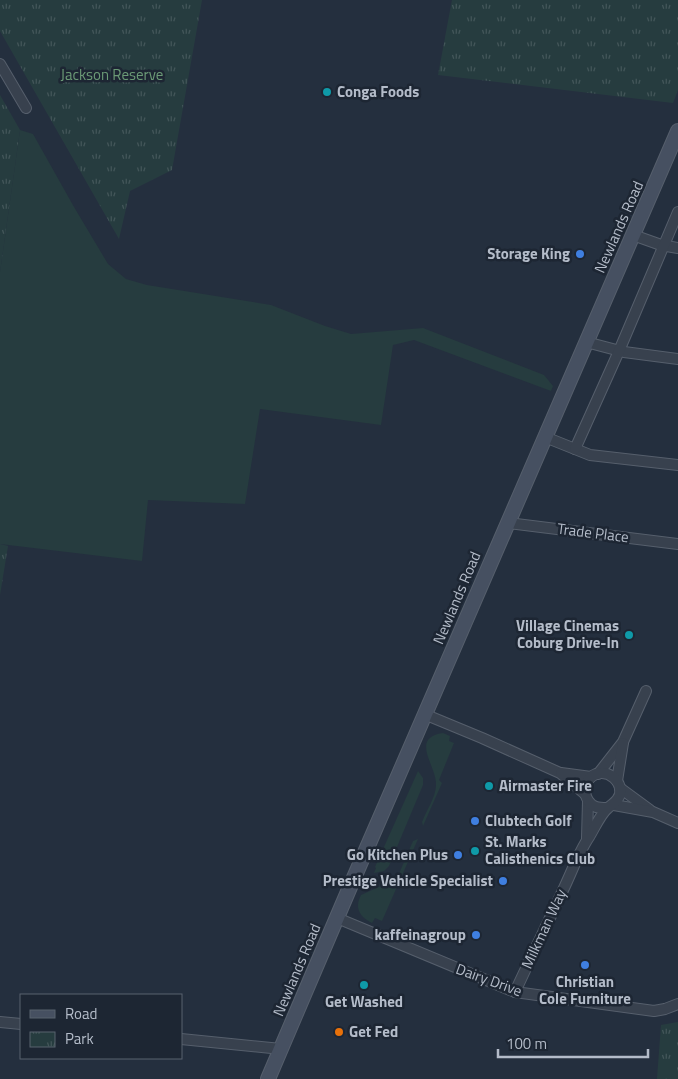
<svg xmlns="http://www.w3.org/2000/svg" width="678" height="1079" viewBox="0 0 678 1079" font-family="'Titillium Web',sans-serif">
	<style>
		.grass { fill: #263c3f }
		.park { fill: url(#park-tufts) }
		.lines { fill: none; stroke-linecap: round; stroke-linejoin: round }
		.street-casing { stroke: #565f6c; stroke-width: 12 }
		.secondary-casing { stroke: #565f6c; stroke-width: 16 }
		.street { stroke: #38414e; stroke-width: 10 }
		.secondary { stroke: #465061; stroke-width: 14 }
		.culture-dot { fill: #0f9aa8; stroke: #1d2633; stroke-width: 2 }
		.shop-dot { fill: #3f7fe0; stroke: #1d2633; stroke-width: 2 }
		.food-dot { fill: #e8710a; stroke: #1d2633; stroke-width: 2 }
		.labels { text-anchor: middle; stroke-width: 5; stroke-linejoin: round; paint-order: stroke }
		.park-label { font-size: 15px; fill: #6b9a76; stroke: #1d2633 }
		.poi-label { font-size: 15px; font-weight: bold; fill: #b4bcc9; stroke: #1d2633; text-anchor: start }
		.street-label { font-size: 15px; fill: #b4bcc9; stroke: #1d2633 }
	</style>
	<defs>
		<pattern id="park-tufts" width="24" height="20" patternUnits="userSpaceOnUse" patternTransform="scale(1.25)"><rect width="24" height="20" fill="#263c3f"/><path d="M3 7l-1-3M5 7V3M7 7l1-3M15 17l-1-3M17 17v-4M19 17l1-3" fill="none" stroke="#435659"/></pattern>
	</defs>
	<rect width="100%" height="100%" fill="#242f3e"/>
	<g class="grass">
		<polygon points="20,130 33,134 74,207 108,264 126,279 147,285 271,305 325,326 351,334 423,328 544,375 553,386 551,391 414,340 393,345 381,425 260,409 245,504 148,500 142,561 0,544 0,272"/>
		<path d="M443 733 450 736 449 741 454 743 439 780 442 783 423 826 422 822C426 811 436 797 436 785 437 766 409 738 443 733Z"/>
		<polygon points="418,771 423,778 423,785 389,866 384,871 374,873 376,868 375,867"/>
		<path d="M418 839 382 921 375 918 372 923C360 917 354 908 361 895L392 881 398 876 413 841Z"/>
	</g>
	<g class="park">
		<polygon points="0,0 202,0 172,170 130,191 119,239 0,31"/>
		<polygon points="452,0 678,0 678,90 673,103 438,75"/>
		<polygon points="0,95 20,130 0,272"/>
		<polygon points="0,544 8,546 0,595"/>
		<polygon points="678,1022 678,1079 657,1079 661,1025"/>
	</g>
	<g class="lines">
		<defs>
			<g id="street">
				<polyline points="0,64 26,108"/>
				<polyline points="633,235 661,245 678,248"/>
				<polyline points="586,342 624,352 678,359"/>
				<polyline points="545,437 590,455 678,465"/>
				<polyline points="575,449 619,351 678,212"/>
				<polyline points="508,523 678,544"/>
				<polyline points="424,714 482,738 560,773 585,794"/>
				<polyline points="561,773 591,777"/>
				<polyline points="598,774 623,742 646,691"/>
				<polyline points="617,781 623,743"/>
				<polyline points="620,788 650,810"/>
				<polyline points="614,805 653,812 678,823"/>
				<polyline points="587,838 588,801"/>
				<polyline points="337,918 515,992 654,1011 665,1009 678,1004"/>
				<path d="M515 992C531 957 548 923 564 888 572 871 579 852 589 837 594 829 601 813 608 808 613 803 618 802 620 794 622 781 609 770 596 774 581 780 582 801 596 807 599 808 604 808 607 808"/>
				<polyline points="0,1022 21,1024"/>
				<polyline points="181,1039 281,1049"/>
			</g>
			<polyline id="secondary" points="268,1079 350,887 678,131"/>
		</defs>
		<use href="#street" class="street-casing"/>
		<use href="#secondary" class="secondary-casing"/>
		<use href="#street" class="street"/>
		<use href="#secondary" class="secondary"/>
	</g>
	<g class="culture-dot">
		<circle cx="327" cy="92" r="5"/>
		<circle cx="629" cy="635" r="5"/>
		<circle cx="489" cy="786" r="5"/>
		<circle cx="475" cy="851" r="5"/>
		<circle cx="364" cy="985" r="5"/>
	</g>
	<g class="shop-dot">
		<circle cx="580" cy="254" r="5"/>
		<circle cx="475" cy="821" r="5"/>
		<circle cx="458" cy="855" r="5"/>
		<circle cx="503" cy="881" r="5"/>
		<circle cx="476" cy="935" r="5"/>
		<circle cx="585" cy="965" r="5"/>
	</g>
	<circle class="food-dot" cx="339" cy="1032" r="5"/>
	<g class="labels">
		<g class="park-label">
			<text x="112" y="80">Jackson Reserve</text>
		</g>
		<g class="poi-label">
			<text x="337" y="97">Conga Foods</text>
			<text x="570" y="259" text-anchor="end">Storage King</text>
			<text x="619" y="631" text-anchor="end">Village Cinemas<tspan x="619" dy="17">Coburg Drive-In</tspan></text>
			<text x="499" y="791">Airmaster Fire</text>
			<text x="485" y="826">Clubtech Golf</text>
			<text x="485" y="847">St. Marks<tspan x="485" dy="17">Calisthenics Club</tspan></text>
			<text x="448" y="860" text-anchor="end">Go Kitchen Plus</text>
			<text x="493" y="886" text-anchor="end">Prestige Vehicle Specialist</text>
			<text x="466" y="940" text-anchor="end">kaffeinagroup</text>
			<text x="585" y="987" text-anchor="middle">Christian<tspan x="585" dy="17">Cole Furniture</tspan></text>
			<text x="364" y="1007" text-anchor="middle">Get Washed</text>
			<text x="349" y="1037">Get Fed</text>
		</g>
		<g class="street-label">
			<text transform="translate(619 227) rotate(-66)" y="5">Newlands Road</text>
			<text transform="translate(593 533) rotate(7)" y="5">Trade Place</text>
			<text transform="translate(457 598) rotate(-67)" y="5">Newlands Road</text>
			<text transform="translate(544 929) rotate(-65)" y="5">Milkman Way</text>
			<text transform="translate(297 970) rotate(-67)" y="5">Newlands Road</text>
			<text transform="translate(489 980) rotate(20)" y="5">Dairy Drive</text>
		</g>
	</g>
	<rect x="20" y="994" width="162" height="65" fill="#1d2633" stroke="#59626f"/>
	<rect x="30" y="1010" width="25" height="8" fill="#465061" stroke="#59626f"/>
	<text x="65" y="1019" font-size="15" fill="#b4bcc9">Road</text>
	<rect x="30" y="1032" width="25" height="15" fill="url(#park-tufts)" stroke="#59626f"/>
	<text x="65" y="1044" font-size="15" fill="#b4bcc9">Park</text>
	<path d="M498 1049v8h150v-8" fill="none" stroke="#b4bcc9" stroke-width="2.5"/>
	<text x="506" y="1049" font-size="15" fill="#b4bcc9" stroke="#1d2633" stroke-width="4" paint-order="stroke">100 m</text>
</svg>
